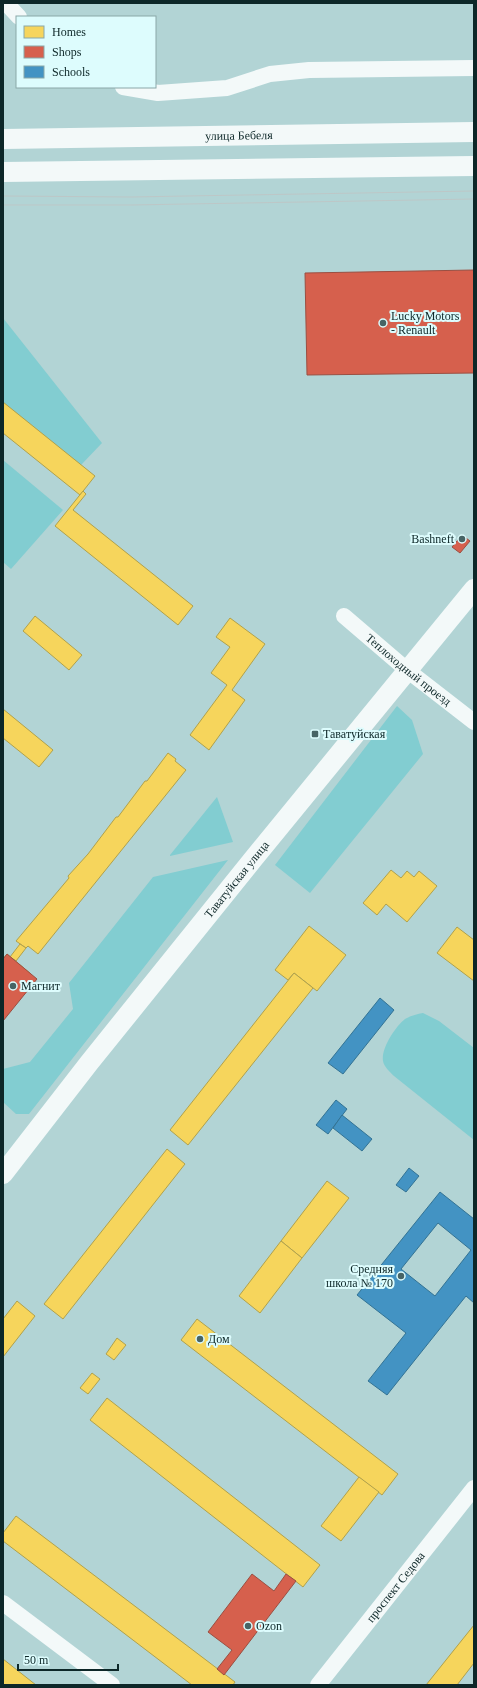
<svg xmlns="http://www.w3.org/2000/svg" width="477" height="1688" viewBox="0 0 477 1688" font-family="'Times New Roman',serif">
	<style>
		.green { fill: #82cdd1 }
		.homes { fill: #f6d55c; stroke: #b0a14c }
		.shops { fill: #d6604d; stroke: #9a4f42 }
		.schools { fill: #4393c3; stroke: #337394; fill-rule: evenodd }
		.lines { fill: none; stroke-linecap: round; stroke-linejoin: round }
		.minor { stroke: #f3f9f9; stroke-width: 16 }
		.major { stroke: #f3f9f9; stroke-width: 20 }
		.tram { stroke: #bdc7c7; stroke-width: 1 }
		.poi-dot { fill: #476465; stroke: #ddfcfd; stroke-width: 1.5 }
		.labels { text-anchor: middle; stroke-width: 4; stroke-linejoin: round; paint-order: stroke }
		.street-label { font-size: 12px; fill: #0d2728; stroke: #ddfcfd }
		.poi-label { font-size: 12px; fill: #0d2728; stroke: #ddfcfd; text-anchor: start }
	</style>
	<rect width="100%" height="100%" fill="#b2d4d5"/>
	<g class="green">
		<polygon points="3,318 102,443 81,465 3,407"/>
		<polygon points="3,460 63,510 11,569 3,562"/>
		<polygon points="397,706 412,720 423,754 310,893 275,865"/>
		<polygon points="217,797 233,842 170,856 170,855"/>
		<polygon points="228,860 29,1114 16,1114 3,1102 3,1069 30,1062 73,1009 69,983 153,877"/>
		<path d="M423 1013 439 1021 474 1048V1140L394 1076C390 1072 384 1067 383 1061 381 1048 396 1026 405 1019 410 1016 417 1014 423 1013Z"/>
	</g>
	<g class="homes">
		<polygon points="3,402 95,476 80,495 3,433"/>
		<polygon points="83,491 86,494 73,510 193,606 178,625 55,526"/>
		<polygon points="35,616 82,655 69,670 23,631"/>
		<polygon points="230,618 265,644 232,690 245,700 209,750 190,735 227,685 211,673 230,647 216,637"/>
		<polygon points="3,709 53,750 39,767 3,738"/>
		<polygon points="168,753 176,759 175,761 186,770 38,954 28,946 26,948 16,941 69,878 68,876 88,854 116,817 118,817 145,781 147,781"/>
		<polygon points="391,870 401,878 407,871 414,877 419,871 437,886 407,922 386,904 377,915 363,903"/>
		<polygon points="309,926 346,955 317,991 294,973 288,980 275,970"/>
		<polygon points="457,927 474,940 474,981 437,953"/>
		<polygon points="20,944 26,948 16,961 10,957"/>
		<polygon points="7,954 31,974 28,978 23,978 17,987 17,993 13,998 9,997 7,1000 3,1000 3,959"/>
		<polygon points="294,973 313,988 188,1145 170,1130"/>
		<polygon points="167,1149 185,1164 63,1319 44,1304"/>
		<polygon points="327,1181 349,1198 302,1258 281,1241"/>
		<polygon points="281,1241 302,1258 260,1313 239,1296"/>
		<polygon points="17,1301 35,1316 3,1357 3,1319"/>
		<polygon points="197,1319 398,1474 382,1495 181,1340"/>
		<polygon points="117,1338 126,1345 114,1360 106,1354"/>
		<polygon points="92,1373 100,1379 88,1394 80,1388"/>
		<polygon points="107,1398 320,1565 303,1587 90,1420"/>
		<polygon points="359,1477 379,1492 341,1541 321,1526"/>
		<polygon points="16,1516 235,1682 233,1685 192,1685 3,1541 3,1533"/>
		<polygon points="474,1625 474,1663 457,1685 426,1685"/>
		<polygon points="3,1659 36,1685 3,1685"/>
	</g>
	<g class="shops">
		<polygon points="474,270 474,373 307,375 305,273"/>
		<polygon points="462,535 470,541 460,553 452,547"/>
		<polygon points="7,954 37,979 3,1021 3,959"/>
		<polygon points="252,1574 274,1591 286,1574 296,1581 224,1675 217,1669 232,1650 208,1632"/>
	</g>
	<g class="schools">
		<polygon points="380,998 394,1010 343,1074 328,1063"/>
		<polygon points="336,1100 347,1109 328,1134 316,1125"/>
		<polygon points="342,1115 372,1139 362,1151 333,1128"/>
		<polygon points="409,1168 419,1176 406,1192 396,1185"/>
		<path d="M440 1192 474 1219V1303L466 1296 387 1395 368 1381 406 1333 357 1295ZM438 1223 471 1250 435 1296 401 1269Z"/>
	</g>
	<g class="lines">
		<g class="minor">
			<polyline points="6,3 19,17"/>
			<polyline points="123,87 158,93 227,88 270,74 309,70 474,68"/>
			<path id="s1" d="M344 616 407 670 474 722"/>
			<polyline points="3,1603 112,1685"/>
			<path id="s2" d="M318 1685 474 1488"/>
		</g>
		<g class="major">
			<path id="s3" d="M3 139 474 132"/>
			<polyline points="3,172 474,166"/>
			<path id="s4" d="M3 1174 89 1063 254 858 474 589"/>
		</g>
		<g class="tram">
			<polyline points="3,196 131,197 474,191"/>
			<polyline points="3,205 131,205 474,199"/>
		</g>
	</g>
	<g class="poi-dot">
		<circle cx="383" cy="323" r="4"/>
		<circle cx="462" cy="539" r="4"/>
		<rect x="311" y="730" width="8" height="8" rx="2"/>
		<circle cx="13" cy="986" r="4"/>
		<circle cx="401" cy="1276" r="4"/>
		<circle cx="200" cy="1339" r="4"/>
		<circle cx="248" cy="1626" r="4"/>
	</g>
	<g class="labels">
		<g class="street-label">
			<text dy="4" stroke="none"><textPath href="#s3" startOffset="236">улица Бебеля</textPath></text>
			<text dy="4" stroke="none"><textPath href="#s1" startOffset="84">Теплоходный проезд</textPath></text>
			<text dy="4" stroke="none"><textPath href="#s4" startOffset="376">Таватуйская улица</textPath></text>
			<text dy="4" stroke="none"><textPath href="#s2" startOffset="125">проспект Седова</textPath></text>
		</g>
		<g class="poi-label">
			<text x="391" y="320">Lucky Motors<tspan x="391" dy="14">- Renault</tspan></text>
			<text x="454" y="543" text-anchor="end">Bashneft</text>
			<text x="323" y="738">Таватуйская</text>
			<text x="21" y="990">Магнит</text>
			<text x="393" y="1273" text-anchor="end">Средняя<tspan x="393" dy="14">школа № 170</tspan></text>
			<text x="208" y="1343">Дом</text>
			<text x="256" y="1630">Ozon</text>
		</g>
	</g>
	<rect width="477" height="1688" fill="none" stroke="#0d2728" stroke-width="8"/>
	<rect x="16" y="16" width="140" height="72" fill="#ddfcfd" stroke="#8aa7a8"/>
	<rect x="24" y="26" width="20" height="12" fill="#f6d55c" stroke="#8aa7a8"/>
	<text x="52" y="36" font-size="12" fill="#0d2728">Homes</text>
	<rect x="24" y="46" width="20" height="12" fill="#d6604d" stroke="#8aa7a8"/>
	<text x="52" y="56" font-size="12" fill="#0d2728">Shops</text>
	<rect x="24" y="66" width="20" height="12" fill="#4393c3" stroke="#8aa7a8"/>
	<text x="52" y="76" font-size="12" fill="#0d2728">Schools</text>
	<path d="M18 1664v6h100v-6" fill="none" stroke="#0d2728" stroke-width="2"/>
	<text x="24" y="1664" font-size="12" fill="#0d2728" stroke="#ddfcfd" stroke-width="3" paint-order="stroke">50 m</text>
</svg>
